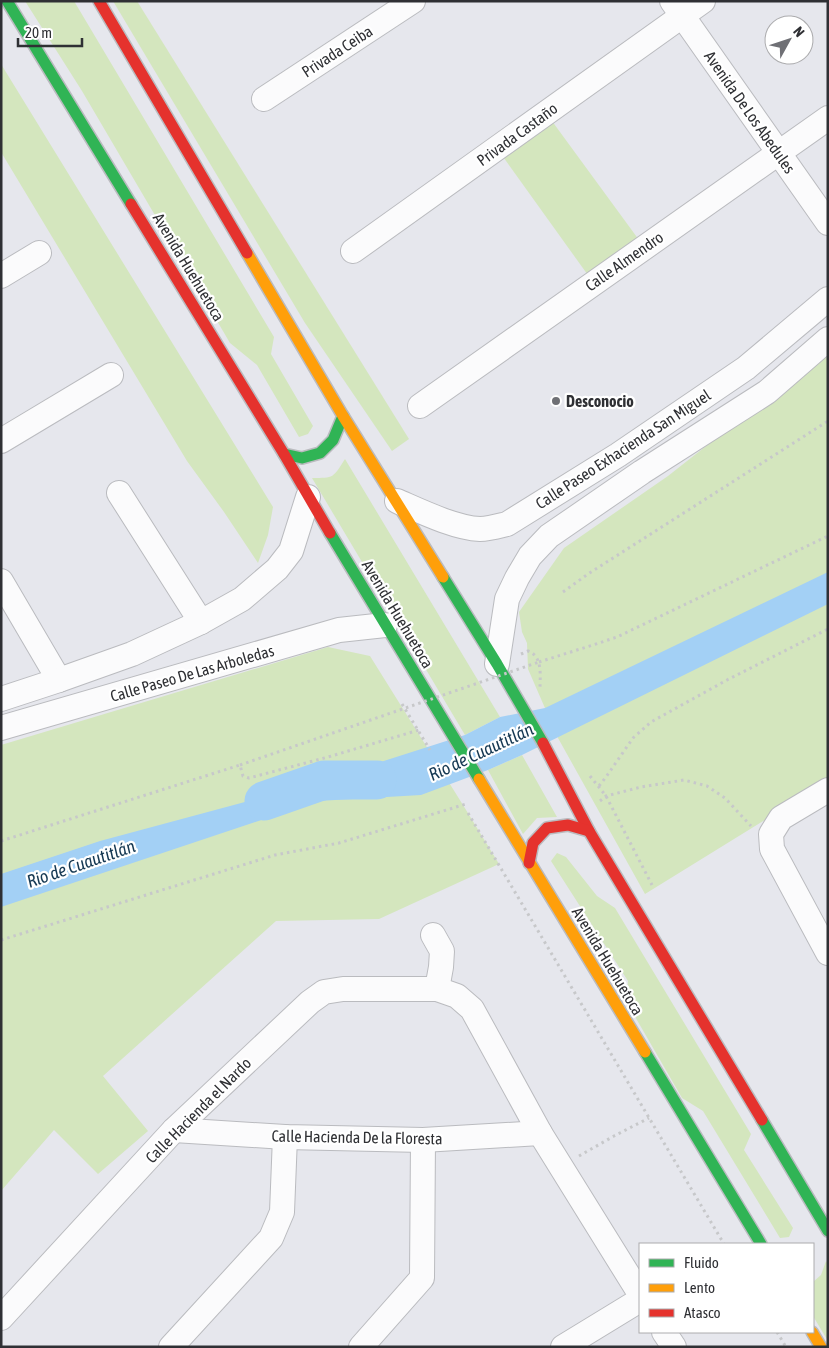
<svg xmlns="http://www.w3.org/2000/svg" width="829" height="1348" viewBox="0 0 829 1348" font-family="'Asap Condensed',sans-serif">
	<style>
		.green { fill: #d4e6be }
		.water { fill: #a3d0f5 }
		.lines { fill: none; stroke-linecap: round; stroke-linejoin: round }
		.river { stroke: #a3d0f5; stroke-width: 39 }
		.street-casing { stroke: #babbbf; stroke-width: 26 }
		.fast-casing { stroke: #babbbf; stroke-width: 14 }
		.slow-casing { stroke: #babbbf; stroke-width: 14 }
		.jam-casing { stroke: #babbbf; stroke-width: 14 }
		.path { stroke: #c7c8ca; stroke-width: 3; stroke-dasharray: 2.5 4; stroke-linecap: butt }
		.street { stroke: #fbfbfc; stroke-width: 24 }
		.fast { stroke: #30b455; stroke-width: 11 }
		.slow { stroke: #ff9f0a; stroke-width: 11 }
		.jam { stroke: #e5322d; stroke-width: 11 }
		.path-bridge { stroke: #c7c8ca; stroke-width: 3; stroke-dasharray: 2.5 4; stroke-linecap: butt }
		.poi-dot { fill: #6f7075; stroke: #fff; stroke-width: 2 }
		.labels { text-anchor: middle; stroke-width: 4.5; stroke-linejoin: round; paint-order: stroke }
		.street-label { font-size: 16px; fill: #2f3034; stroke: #fff }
		.poi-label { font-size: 16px; font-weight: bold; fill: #2f3034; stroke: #fff; text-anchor: start }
		.water-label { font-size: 18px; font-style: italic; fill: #153852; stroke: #fff }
	</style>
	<rect width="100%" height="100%" fill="#e6e7ed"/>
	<g class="green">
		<polygon points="25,1 74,1 274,337 271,354 313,426 308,434 299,437 257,365 230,343 82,91"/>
		<polygon points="113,1 137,1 409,439 392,451 305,323"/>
		<polygon points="1,64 273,507 268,535 258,563 224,512 187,461 1,152"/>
		<polygon points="549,117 639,240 590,278 501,154"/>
		<polygon points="828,350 828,781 645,894 558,738 528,669 527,643 522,632 519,612 564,548 668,476"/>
		<path d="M345 459 500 717 465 735 312 478C334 478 333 478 345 459Z"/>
		<polygon points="328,647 370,656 463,805 499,864 379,919 276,921 103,1076 148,1131 98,1174 54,1130 1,1191 1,745"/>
		<polygon points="522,755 557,817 537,818 523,834 488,770"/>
		<polygon points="557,853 566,857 597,896 615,908 751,1134 744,1150 793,1228 789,1237 780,1238 703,1111 682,1098 626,1001 628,981 551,861"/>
		<polygon points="826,1261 828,1264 828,1341 813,1316 813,1282 821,1275"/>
	</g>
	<polygon class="water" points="828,572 828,604 522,755 488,770 421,795 318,801 1,907 1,874 100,841 315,783 465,735 500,717 545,708"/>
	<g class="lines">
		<polyline class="river" points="264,801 324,780 377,780"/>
		<defs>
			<g id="street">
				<polyline points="672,1 828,223"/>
				<polyline points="264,99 413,1"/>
				<polyline points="353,251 703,1"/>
				<polyline points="1,276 39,253"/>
				<polyline points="420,406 828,118"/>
				<polyline points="1,441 111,375"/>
				<polyline points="119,493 201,622"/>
				<path d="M397 501C420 511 455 528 480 529 489 529 499 526 507 524L618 455 746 368 828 299"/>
				<polyline points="1,581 59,680"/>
				<polyline points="497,664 507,599 517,578 530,556 549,536 642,472 767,392 828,339"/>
				<polyline points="1,699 59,680 132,654 201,622 242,599 277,569 291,551 308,497"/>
				<polyline points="1,728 339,630 385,625"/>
				<polyline points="828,790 781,818 771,834 772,849 828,953"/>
				<polyline points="433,935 442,951 441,967 437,989"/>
				<polyline points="174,1130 285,1137 423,1140 540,1133"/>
				<polyline points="1,1318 174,1130 310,1002 324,992 343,989 437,989 457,996 472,1009 540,1133 640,1294"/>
				<polyline points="664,1332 674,1347"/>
				<polyline points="171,1347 271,1238 282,1212 285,1137"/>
				<polyline points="361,1347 422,1278 423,1140"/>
				<polyline points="563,1347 640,1300"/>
			</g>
			<g id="fast">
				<polyline points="7,1 131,204"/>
				<polyline points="284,454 302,458 320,453 333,440 343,416"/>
				<polyline points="330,533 479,779"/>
				<polyline points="443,577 497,664 543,743"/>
				<polyline points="645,1052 761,1244"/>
				<polyline points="762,1120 828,1231"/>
			</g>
			<g id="slow">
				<polyline points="247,253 343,416 443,577"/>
				<polyline points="479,779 645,1052"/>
				<polyline points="812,1332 821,1347"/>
			</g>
			<g id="jam">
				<polyline points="99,1 247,253"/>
				<polyline points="131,204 284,454 330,533"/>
				<polyline points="543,743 589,831 762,1120"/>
				<polyline points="529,863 533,843 547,828 568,825 589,831"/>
			</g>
		</defs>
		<use href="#street" class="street-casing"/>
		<use href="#fast" class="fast-casing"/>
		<use href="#slow" class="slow-casing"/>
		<use href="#jam" class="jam-casing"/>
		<g class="path">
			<polyline points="563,592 588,574 828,421"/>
			<path d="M521 654 528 651C543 656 540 676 540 689"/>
			<polyline points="539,662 593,645 617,637 828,536"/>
			<polyline points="402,704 430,750"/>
			<polyline points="590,776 606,796 652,885"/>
			<polyline points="599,786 606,777 633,738 651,722 727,680 828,629"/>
			<polyline points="600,801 606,796 641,787 684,780 707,786 725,798 751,826"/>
			<polyline points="468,813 724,1244"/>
			<polyline points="1,841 240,765 243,776 249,778 328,757 419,730"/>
			<polyline points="1,940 275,855 339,843 466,804"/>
			<polyline points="579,1156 614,1136 649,1118"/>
			<polyline points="777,1332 786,1347"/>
		</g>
		<use href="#street" class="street"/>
		<use href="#fast" class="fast"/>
		<use href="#slow" class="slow"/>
		<use href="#jam" class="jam"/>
		<polyline class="path-bridge" points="240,765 539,662"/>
	</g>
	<circle class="poi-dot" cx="556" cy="401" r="5"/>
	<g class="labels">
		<g class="street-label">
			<text transform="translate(337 51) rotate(-33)" y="6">Privada Ceiba</text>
			<text transform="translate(750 112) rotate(55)" y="6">Avenida De Los Abedules</text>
			<text transform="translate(517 134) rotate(-36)" y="6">Privada Castaño</text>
			<text transform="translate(624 261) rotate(-35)" y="6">Calle Almendro</text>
			<text transform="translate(189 267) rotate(59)" y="6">Avenida Huehuetoca</text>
			<text transform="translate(623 449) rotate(-33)" y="6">Calle Paseo Exhacienda San Miguel</text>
			<text transform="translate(398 614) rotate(59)" y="6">Avenida Huehuetoca</text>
			<text transform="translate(192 673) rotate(-16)" y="6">Calle Paseo De Las Arboledas</text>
			<text transform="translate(608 961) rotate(59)" y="6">Avenida Huehuetoca</text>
			<text transform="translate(198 1110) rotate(-45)" y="6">Calle Hacienda el Nardo</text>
			<text transform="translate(357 1137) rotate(1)" y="6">Calle Hacienda De la Floresta</text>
		</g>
		<g class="poi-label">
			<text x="566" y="407">Desconocio</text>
		</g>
		<g class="water-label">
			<text transform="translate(481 752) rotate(-25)" y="6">Rio de Cuautitlán</text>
			<text transform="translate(81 864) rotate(-19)" y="6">Rio de Cuautitlán</text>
		</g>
	</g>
	<rect width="829" height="1348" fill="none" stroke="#2f3034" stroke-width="5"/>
	<rect x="639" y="1243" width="175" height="90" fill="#ffffff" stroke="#acacae"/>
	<rect x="649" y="1259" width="25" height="8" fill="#30b455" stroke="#acacae"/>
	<text x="684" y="1268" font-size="15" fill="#2f3034">Fluido</text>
	<rect x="649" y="1284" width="25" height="8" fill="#ff9f0a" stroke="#acacae"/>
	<text x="684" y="1293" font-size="15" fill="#2f3034">Lento</text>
	<rect x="649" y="1309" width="25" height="8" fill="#e5322d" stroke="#acacae"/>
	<text x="684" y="1318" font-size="15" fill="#2f3034">Atasco</text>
	<g transform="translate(789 40) rotate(50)"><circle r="24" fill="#ffffff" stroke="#acacae"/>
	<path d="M0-4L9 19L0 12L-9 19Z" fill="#6f7075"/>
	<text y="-8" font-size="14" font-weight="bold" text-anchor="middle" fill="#2f3034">N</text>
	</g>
	<path d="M18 38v8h64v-8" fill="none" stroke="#2f3034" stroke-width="2.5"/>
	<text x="25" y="38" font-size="15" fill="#2f3034" stroke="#ffffff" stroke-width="4" paint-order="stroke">20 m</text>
</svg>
